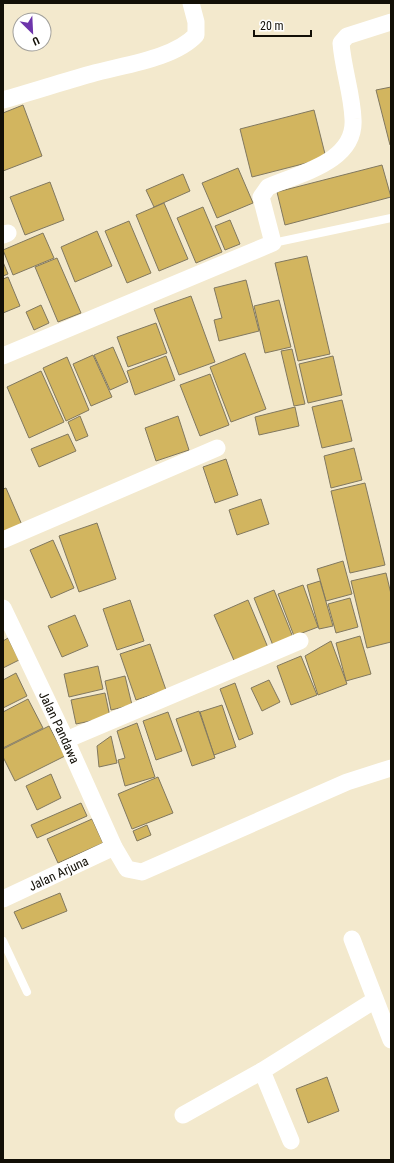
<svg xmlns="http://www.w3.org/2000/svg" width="394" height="1163" viewBox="0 0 394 1163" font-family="'Roboto Condensed',sans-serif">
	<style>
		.building { fill: #d2b55f; stroke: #81785f }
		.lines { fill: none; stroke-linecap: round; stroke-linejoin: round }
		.service { stroke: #fff; stroke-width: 8 }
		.minor { stroke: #fff; stroke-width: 17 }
		.labels { text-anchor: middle; stroke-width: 3; stroke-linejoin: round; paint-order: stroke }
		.street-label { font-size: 13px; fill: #120f06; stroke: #fff }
	</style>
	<rect width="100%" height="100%" fill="#f3e9cd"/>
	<g class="building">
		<polygon points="391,87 391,145 390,145 376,90"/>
		<polygon points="23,105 42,156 3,171 3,113"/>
		<polygon points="314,110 326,158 252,177 240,129"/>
		<polygon points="382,165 391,197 285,225 277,192"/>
		<polygon points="238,168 253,203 217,218 202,183"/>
		<polygon points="183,174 190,191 154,207 146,190"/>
		<polygon points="50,182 64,220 25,235 10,197"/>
		<polygon points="164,203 188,259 159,271 136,215"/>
		<polygon points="203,207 222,252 196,263 177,218"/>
		<polygon points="230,220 240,244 225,250 215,226"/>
		<polygon points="129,221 151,273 127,283 105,231"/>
		<polygon points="97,231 112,266 75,282 61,247"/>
		<polygon points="43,233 54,258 13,275 3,250"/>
		<polygon points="307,256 330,354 298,361 275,263"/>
		<polygon points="57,258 81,313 58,322 35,267"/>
		<polygon points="3,262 8,274 3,276"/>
		<polygon points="8,277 20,306 3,313 3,279"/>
		<polygon points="246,280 259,331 219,341 214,320 222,318 214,288"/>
		<polygon points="191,296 215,362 179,375 154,309"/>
		<polygon points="279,300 291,347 265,353 254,306"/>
		<polygon points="41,305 49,323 34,330 26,312"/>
		<polygon points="156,323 167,353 128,367 117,337"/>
		<polygon points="113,347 128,382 110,390 94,355"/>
		<polygon points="292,349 305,404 294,406 281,351"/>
		<polygon points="245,353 266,409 231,422 210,367"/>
		<polygon points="93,355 112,397 91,406 73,364"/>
		<polygon points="166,356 175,380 135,395 127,371"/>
		<polygon points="333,356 342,395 308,403 299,364"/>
		<polygon points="67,357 89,410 66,421 43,368"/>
		<polygon points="41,371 64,422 29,438 7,387"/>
		<polygon points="210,374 229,425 200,436 180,385"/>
		<polygon points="342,400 352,441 322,448 312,407"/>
		<polygon points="295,407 299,426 259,435 255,417"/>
		<polygon points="80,416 88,436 76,441 68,422"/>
		<polygon points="178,416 189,450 156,461 145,428"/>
		<polygon points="68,434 76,451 39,467 31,449"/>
		<polygon points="354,448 362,480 331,488 324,456"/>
		<polygon points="226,459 238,495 215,503 203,467"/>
		<polygon points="365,483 385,565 350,573 331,491"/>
		<polygon points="6,488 22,525 3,533 3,489"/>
		<polygon points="261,499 269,524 237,535 229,510"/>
		<polygon points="97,523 116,579 79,592 59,536"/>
		<polygon points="53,540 74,588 51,598 30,550"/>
		<polygon points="343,561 352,594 326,601 317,569"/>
		<polygon points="386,573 391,594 391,642 367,648 351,581"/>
		<polygon points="320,581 333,626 319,629 307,585"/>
		<polygon points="303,585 318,627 294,636 278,594"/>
		<polygon points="274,590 294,640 274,648 254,598"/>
		<polygon points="350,598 358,627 336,633 328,604"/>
		<polygon points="130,600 144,641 117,650 103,609"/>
		<polygon points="248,600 269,650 236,665 214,615"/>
		<polygon points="75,615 88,646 62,657 48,626"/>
		<polygon points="360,636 371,674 346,681 336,643"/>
		<polygon points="8,638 19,660 3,668 3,641"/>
		<polygon points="331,641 347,684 318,695 305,656"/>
		<polygon points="150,644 166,690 136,700 120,654"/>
		<polygon points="301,656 317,695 291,705 277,666"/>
		<polygon points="98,666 103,689 69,697 64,674"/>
		<polygon points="16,673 27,696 3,708 3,680"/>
		<polygon points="125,676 132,705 111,710 105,681"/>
		<polygon points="269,680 280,702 262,711 251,688"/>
		<polygon points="235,683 253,734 239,740 220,689"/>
		<polygon points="105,693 110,717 76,724 71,700"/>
		<polygon points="28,699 43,728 3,748 3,712"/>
		<polygon points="222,705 236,747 214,755 200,712"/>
		<polygon points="199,711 215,758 192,766 176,719"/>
		<polygon points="168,712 182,751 156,760 143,721"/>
		<polygon points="137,723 155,777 125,786 118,760 125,758 117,731"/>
		<polygon points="49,726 65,756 15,781 3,757 3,749"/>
		<polygon points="111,736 117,763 99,767 97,746"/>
		<polygon points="51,774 61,798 37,810 26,786"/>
		<polygon points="158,777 173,813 132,829 118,794"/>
		<polygon points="81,803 87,816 37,838 31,825"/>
		<polygon points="92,819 103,843 58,863 47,839"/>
		<polygon points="147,825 151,835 137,841 133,831"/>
		<polygon points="60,893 67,911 22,929 14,912"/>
		<polygon points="327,1077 339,1111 308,1123 296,1089"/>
	</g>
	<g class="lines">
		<g class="service">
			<polyline points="273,243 391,218"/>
			<polyline points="3,941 27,992"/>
		</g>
		<g class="minor">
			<path d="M3 100C32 92 62 82 91 74 122 65 174 59 196 35V22L191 3"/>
			<polyline points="3,235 8,233"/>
			<path d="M3 356 273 243 261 197 268 187C300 173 356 162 353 119 352 93 343 69 341 43L347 36 391 22"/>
			<polyline points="3,540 217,448"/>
			<path id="s1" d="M3 608 66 740 114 847 127 869 142 872 347 782 391 768"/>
			<polyline points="66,740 300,641"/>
			<path id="s2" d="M3 899 114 847"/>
			<polyline points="352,939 391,1040"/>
			<polyline points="183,1115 262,1071"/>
			<polyline points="291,1141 262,1071 375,1000"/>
		</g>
	</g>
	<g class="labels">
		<g class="street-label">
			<text dy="5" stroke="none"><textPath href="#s1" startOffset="132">Jalan Pandawa</textPath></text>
			<text dy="5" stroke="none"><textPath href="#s2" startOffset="61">Jalan Arjuna</textPath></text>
		</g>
	</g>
	<rect width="394" height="1163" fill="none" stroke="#120f06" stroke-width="8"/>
	<g transform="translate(32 32) rotate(156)"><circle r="19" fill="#ffffff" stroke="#a09f9b"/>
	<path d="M0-3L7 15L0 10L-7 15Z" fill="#6d35ab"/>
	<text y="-6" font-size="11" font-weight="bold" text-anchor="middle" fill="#120f06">U</text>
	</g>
	<path d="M254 30v6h57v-6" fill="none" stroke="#120f06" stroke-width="2"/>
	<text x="260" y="30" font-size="12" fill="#120f06" stroke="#ffffff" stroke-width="3" paint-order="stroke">20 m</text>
</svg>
